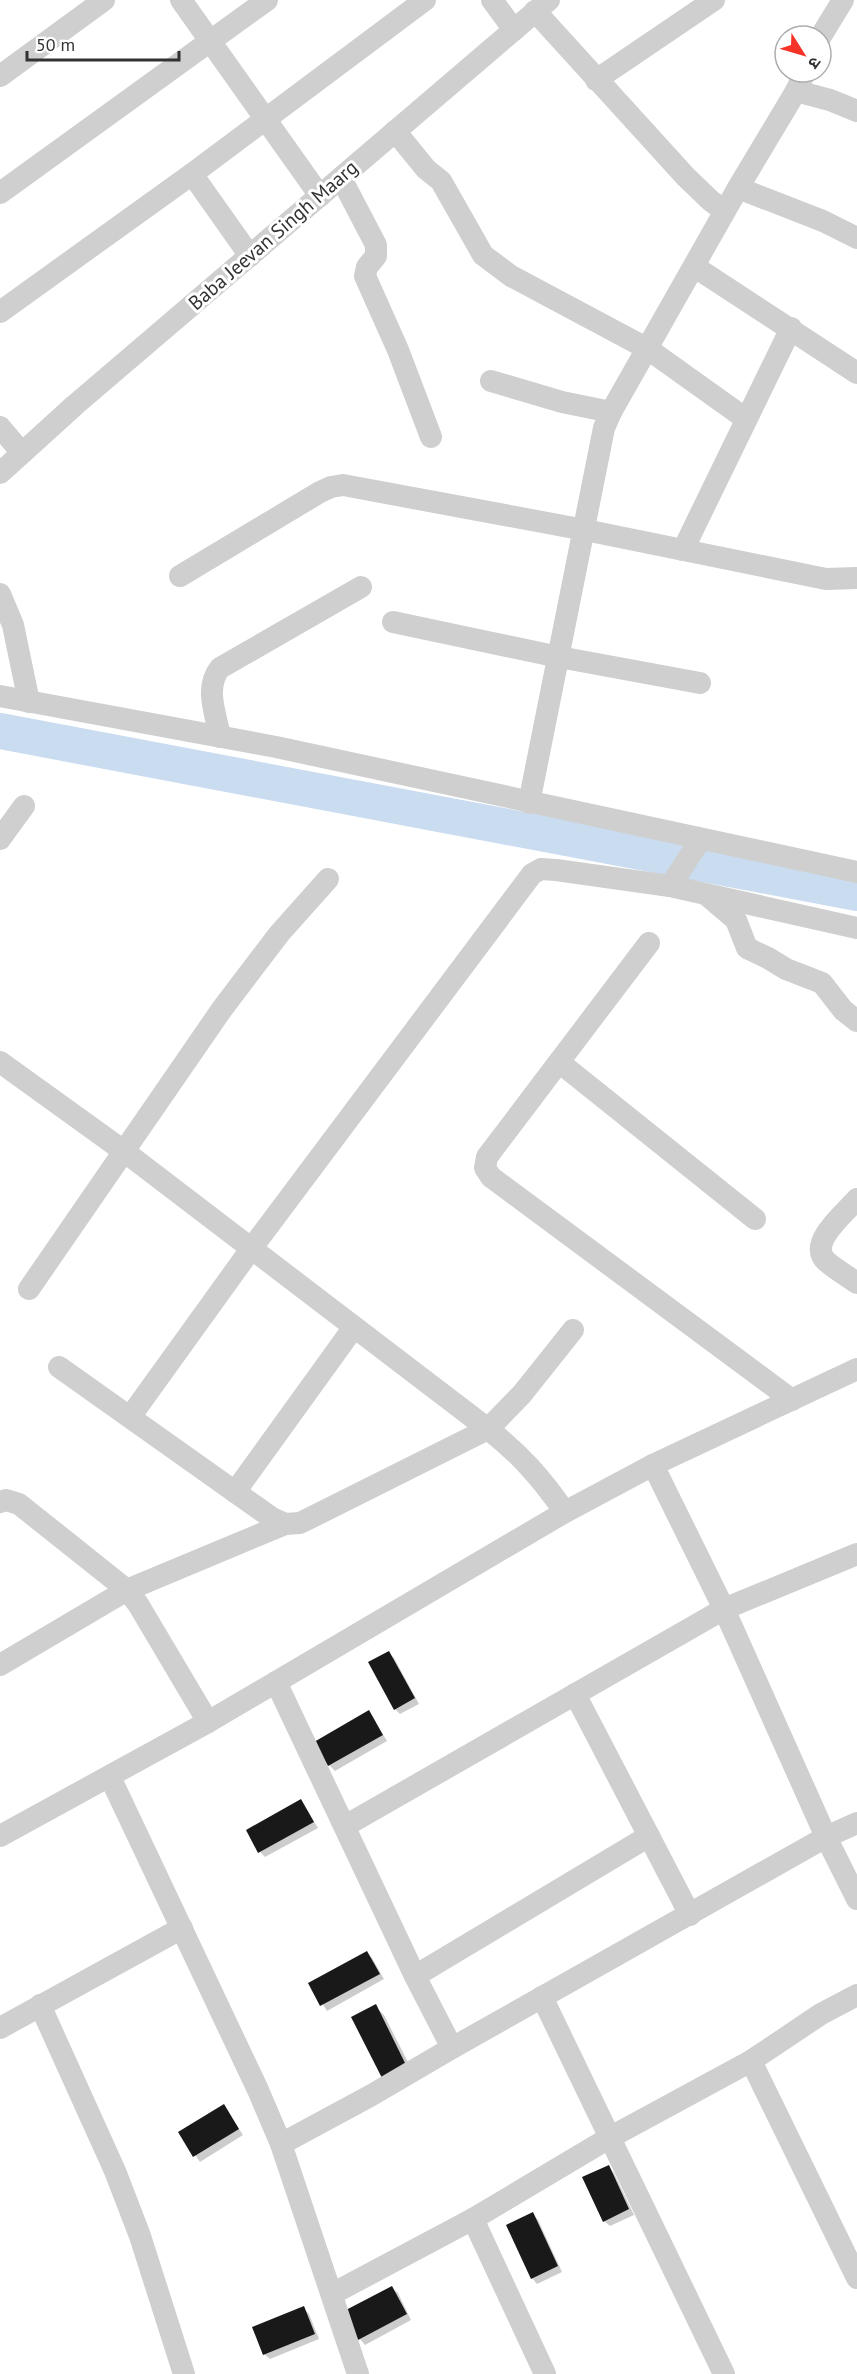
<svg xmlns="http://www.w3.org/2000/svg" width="857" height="2374" viewBox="0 0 857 2374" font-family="'PT Sans','Noto Sans Devanagari',sans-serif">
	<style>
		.shadow { fill: #0003 }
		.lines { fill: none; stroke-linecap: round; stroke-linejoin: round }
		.river { stroke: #cadcf0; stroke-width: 36 }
		.building { fill: #191919 }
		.minor { stroke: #cfcfcf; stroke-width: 22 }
		.labels { text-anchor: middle; stroke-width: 6; stroke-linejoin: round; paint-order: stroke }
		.street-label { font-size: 20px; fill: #323232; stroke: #fff }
	</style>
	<rect width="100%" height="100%" fill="#fff"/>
	<g class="shadow">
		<polygon points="389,1653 394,1658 419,1704 400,1714 395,1709"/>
		<polygon points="369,1712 387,1741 335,1771 329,1765"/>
		<polygon points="301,1801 318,1828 265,1857 260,1852"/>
		<polygon points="367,1953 372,1958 384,1979 327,2011 310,1984"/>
		<polygon points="375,2006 384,2015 414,2074 391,2085"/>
		<polygon points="224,2106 243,2135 200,2162 180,2133"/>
		<polygon points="608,2167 614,2173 634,2215 610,2226 604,2221"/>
		<polygon points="533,2214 538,2220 562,2272 537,2284 532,2278"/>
		<polygon points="392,2288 398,2293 411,2320 365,2345 360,2339 346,2312"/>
		<polygon points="303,2308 309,2314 319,2339 270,2359 264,2354"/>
	</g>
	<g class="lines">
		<polyline class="river" points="0,731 857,893"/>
	</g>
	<g class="building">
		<polygon points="389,1651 415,1698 394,1710 368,1662"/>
		<polygon points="369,1710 383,1735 328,1766 314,1742"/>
		<polygon points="301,1799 314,1822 258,1853 246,1830"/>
		<polygon points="367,1951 380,1974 320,2006 308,1983"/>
		<polygon points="376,2004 406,2065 382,2078 351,2017"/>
		<polygon points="224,2104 239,2129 193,2157 178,2132"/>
		<polygon points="609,2165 629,2209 603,2222 582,2177"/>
		<polygon points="533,2212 558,2266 531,2279 506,2225"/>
		<polygon points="392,2286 407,2314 358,2340 344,2311"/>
		<polygon points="304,2306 315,2334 263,2355 252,2327"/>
	</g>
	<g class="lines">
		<g class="minor">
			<polyline points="181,0 320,196"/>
			<polyline points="492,0 514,30"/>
			<polyline points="535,11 686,177 711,201 725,211"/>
			<polyline points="821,36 843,0"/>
			<polyline points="0,76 104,0"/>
			<polyline points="596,80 714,0"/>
			<polyline points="796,91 830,100 857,111"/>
			<polyline points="395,131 426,169 441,181 483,255 511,276 648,349 746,419"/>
			<polyline points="192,174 250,256"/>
			<polyline points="341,178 376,245 376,256 367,267 365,276 398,350 431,437"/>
			<polyline points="738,188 823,221 857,238"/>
			<polyline points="0,193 267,0"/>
			<polyline points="695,267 857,373"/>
			<polyline points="0,312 192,174 425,0"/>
			<polyline points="491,381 562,402 611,412"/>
			<polyline points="0,427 22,453"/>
			<polyline points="0,473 75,405 549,0"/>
			<polyline points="683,550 791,328"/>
			<polyline points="180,576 320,492 331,487 343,485 585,530 826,579 857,578"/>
			<polyline points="0,594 13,625 29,702"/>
			<polyline points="393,622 559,657 700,683"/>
			<polyline points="0,696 276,747 857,872"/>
			<path d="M220 737C216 714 204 688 220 668L361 587"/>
			<polyline points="529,803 604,428 611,412 738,188 796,91 805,72"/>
			<polyline points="0,839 24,806"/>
			<polyline points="670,886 701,839"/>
			<polyline points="709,897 736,920 747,948 768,958 786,969 822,983 843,1010 857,1021"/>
			<polyline points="649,943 487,1157 485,1168 491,1177 792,1400"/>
			<path d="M0 1062 125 1152 488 1429C521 1455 541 1478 565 1512"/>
			<polyline points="559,1062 755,1219"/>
			<path d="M857 1199C845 1213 807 1243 826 1261 835 1269 847 1276 857 1283"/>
			<polyline points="29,1289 222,1009 279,934 328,879"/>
			<polyline points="59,1367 272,1518 285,1524 300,1523 488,1429 522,1394 573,1330"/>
			<polyline points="130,1417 251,1249 532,874 541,869 556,870 670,886 857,928"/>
			<polyline points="653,1465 857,1369"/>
			<polyline points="235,1492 354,1327"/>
			<polyline points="0,1502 6,1500 19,1504 127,1590 138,1604 208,1722"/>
			<polyline points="0,1665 127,1590 285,1524"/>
			<polyline points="276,1682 415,1976 452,2048"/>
			<polyline points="575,1694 690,1915"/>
			<polyline points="110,1777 258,2090 281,2144 358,2374"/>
			<polyline points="345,1826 724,1609 857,1554"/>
			<polyline points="0,1836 208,1722 565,1512 653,1465 724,1609 826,1837 857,1899"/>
			<polyline points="415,1976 649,1836"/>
			<polyline points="542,1997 724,2374"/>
			<polyline points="40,2005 115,2171 140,2236 184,2374"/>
			<polyline points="0,2028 182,1928"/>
			<polyline points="751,2061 857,2278"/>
			<polyline points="281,2144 370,2096 452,2048 826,1837 857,1823"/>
			<polyline points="473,2219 545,2374"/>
			<polyline points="332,2294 473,2219 609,2138 751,2061 821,2014 857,1995"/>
		</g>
	</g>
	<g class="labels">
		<g class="street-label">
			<text transform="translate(273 235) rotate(-41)" y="7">Baba Jeevan Singh Maarg</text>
		</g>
	</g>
	<g transform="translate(803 54) rotate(127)"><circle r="28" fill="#ffffff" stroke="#adadad" stroke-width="1.5"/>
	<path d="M0-4.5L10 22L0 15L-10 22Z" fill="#f53328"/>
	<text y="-9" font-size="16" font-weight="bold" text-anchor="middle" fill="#323232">उ</text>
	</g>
	<path d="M27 51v9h152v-9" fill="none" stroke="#323232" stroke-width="3"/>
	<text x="36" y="51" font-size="18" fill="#323232" stroke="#ffffff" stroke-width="4.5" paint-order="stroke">50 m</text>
</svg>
